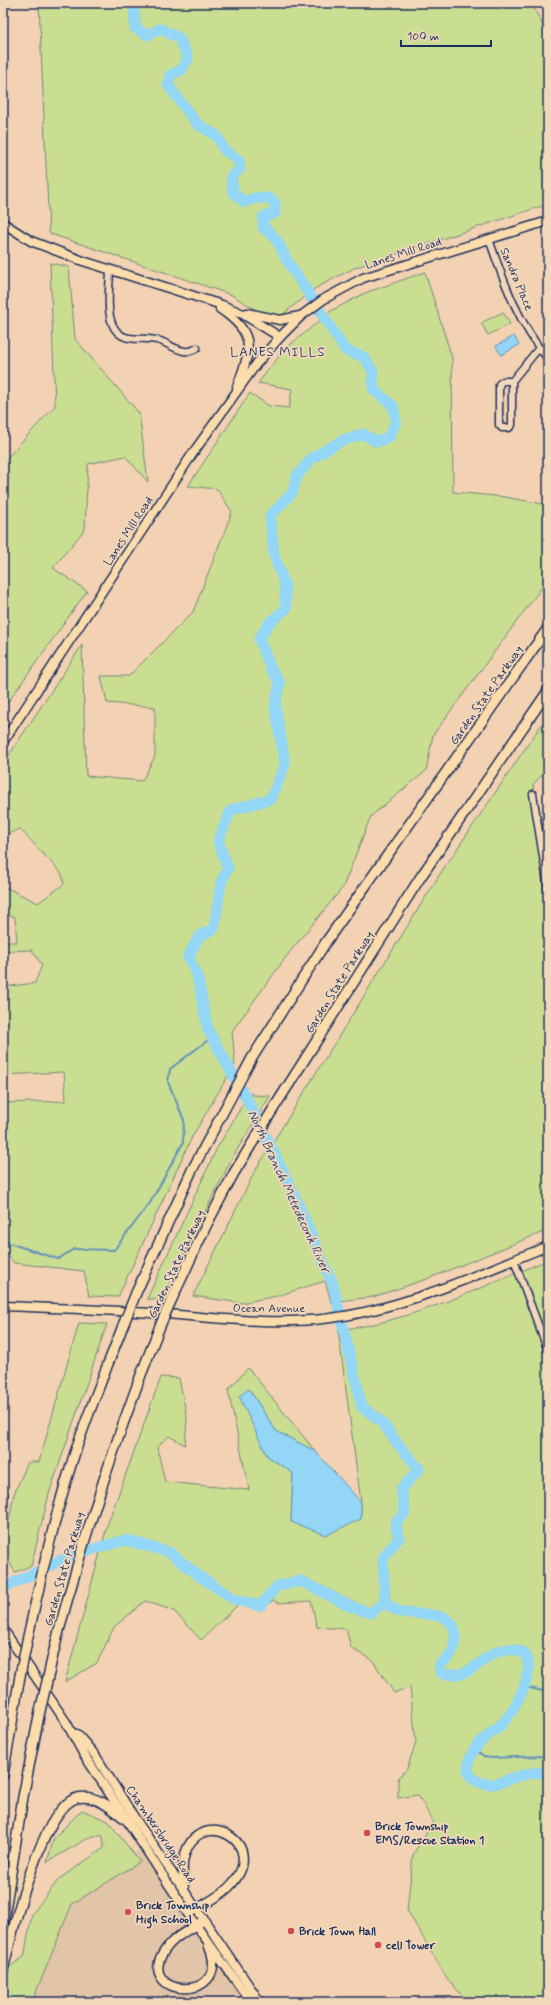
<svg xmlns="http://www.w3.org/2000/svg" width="551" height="2005" viewBox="0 0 551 2005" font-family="Mynerve,sans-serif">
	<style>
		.built { fill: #e2c4a8 }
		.green { fill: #cade92; stroke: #728678 }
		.water { fill: #93d6f5; stroke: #6393b9 }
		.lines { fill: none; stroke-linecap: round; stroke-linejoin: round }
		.stream { stroke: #6393b9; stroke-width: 2 }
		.river { stroke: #93d6f5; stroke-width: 11 }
		.minor-casing { stroke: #1b2f5e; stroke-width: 9 }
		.major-casing { stroke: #1b2f5e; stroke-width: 11 }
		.highway-casing { stroke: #1b2f5e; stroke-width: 12 }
		.minor { stroke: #f3d7ba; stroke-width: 6 }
		.major { stroke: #fddcac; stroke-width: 8 }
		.highway { stroke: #fddcac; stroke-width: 9 }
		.highway-bridge-casing { stroke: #1b2f5e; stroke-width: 12; stroke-linecap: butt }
		.highway-bridge { stroke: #fddcac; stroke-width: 9 }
		.poi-dot { fill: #d1495b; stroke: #f3d7ba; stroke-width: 1.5 }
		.labels { text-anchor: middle; stroke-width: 3.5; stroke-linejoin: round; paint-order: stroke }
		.street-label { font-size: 12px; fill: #1b2f5e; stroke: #f3d7ba }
		.poi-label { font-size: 12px; font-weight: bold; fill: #1b2f5e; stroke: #f3d7ba; text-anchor: start }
		.neighbourhood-label { font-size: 13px; letter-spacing: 1px; fill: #1b2f5e; stroke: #f3d7ba }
		.water-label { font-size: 13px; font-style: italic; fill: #2d4875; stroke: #f3d7ba }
	</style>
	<rect width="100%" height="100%" fill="#f2d2b2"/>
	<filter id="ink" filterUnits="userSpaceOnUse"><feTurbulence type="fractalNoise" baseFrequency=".025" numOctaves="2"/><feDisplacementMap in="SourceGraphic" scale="8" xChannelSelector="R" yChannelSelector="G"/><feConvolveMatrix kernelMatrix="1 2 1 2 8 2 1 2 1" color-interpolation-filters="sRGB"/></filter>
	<g filter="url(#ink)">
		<polygon class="built" points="145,1846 251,2002 33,2002 71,1900"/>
		<g class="green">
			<polygon points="39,3 534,3 532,4 548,36 548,204 354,268 316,288 274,321 232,295 51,234 49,233"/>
			<polygon points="50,263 69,267 75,339 139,413 148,482 125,456 88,464 85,529 53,568 87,591 3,709 3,462 55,406"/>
			<polygon points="425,272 452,358 453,492 505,497 548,505 548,579 433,735 426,771 371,816 343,887 289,953 232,1031 235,1064 192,1137 118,1297 89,1296 84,1271 14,1263 3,1249 3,1103 66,1101 64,1072 3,1075 3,987 35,983 42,965 32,950 3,951 3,942 17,942 15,917 3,915 3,886 38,903 64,884 62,874 20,829 3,836 3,764 82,645 86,776 142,781 155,756 155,707 107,703 101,676 129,676 193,612 232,512 217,489 188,486 250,393 269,406 289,408 292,389 258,383 284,350 331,311 365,293"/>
			<polygon points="503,312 510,324 488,335 481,323"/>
			<polygon points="548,715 548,770 533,784 548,891 548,1230 427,1279 373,1297 331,1302 325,1281 277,1296 241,1303 193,1296 255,1171 438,877"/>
			<polygon points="250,1092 252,1095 270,1096 232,1158 161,1300 147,1299 216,1150"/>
			<path d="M548 1260V2002H468L446 1977 407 1910 413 1855 433 1821 418 1795 398 1798V1779L407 1769 416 1742 410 1687 394 1693 373 1661 351 1648 346 1629 317 1627 311 1601 278 1603 274 1600 269 1603 239 1604 201 1640 174 1611 145 1601 114 1627 97 1663 65 1682 108 1523 161 1377 179 1378 187 1418 185 1445 169 1436 157 1447 165 1482 249 1490 228 1390 248 1368 315 1451 276 1431 249 1389 267 1456 293 1473 291 1522 361 1519V1502L338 1330C411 1322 481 1287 548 1260Z"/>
			<polygon points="79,1323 107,1324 49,1494 31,1566 15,1572 3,1551 14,1494 28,1462 39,1462"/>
			<polygon points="82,1810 108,1821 140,1862 72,1904 32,2002 3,2002 9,1967 24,1957 32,1914 59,1879 104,1848 103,1836 92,1836 47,1862 54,1838"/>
		</g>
		<g class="water">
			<polygon points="514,336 519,345 501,355 496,346"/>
			<polygon points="249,1389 276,1431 315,1451 361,1502 361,1519 326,1535 291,1522 293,1473 267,1456 239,1396"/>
		</g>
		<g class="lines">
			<g class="stream">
				<polyline points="3,1236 9,1243 58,1259 74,1249 114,1250 150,1203 183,1143 184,1120 168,1082 170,1069 212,1037"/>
				<polyline points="525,1687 548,1692"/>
				<polyline points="475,1749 485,1757 491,1758 544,1756 548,1758"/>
			</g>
			<g class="river">
				<path d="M134 3 135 28 147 35 160 29 179 38 188 58 182 70 170 75 168 85 197 124 217 136 224 150 239 160 240 169 231 177 233 192 244 202 255 198H269L275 203V213L263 217V228C275 234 281 247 286 259L345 350 364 357 373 372V389L393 406 396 422 389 437 377 442 363 434 341 441 312 458 297 476 292 493 270 516 274 555 285 586 286 609 270 622 259 639 271 669 280 683 275 705 285 764 271 799 231 810 218 841 228 868 221 883 214 929 200 935 188 957 197 975 208 1030 251 1107 292 1190 333 1285 362 1407 381 1421 397 1443 419 1469 401 1489 405 1513 395 1523 399 1538 383 1558 385 1602"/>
				<polyline points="3,1588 70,1556 125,1540 169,1552 199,1576 234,1599 260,1606 277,1586 301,1581 352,1607 371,1613 385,1602"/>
				<path d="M385 1602C390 1607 394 1610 401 1612 419 1617 458 1607 455 1639 454 1644 454 1650 451 1654 448 1659 443 1661 440 1665V1671L443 1674C451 1675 461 1675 468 1671 487 1661 497 1641 524 1653 538 1670 514 1712 501 1725 493 1732 483 1738 476 1747 465 1763 463 1780 486 1784 497 1785 504 1781 515 1777 525 1774 537 1772 548 1772"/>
			</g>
			<defs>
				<g id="minor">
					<path d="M489 239C503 280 519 325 548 359"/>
					<path d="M110 270C110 289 101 333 129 338 141 340 151 337 163 342 174 347 185 356 197 348"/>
					<polyline points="512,381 503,381 499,384 499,425 502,428 509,428 512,425 512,381 539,348"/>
					<polyline points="533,794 548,888"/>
					<polyline points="514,1260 548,1351"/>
				</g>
				<g id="major">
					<polyline points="3,223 31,241 83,261 222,305 241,313 280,337"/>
					<path d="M220 309C257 334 251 349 237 387"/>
					<polyline points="247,313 280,320 300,316"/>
					<polyline points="3,742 193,453 257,363 280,337 301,316 324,299 363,278 548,221"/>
					<path d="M3 1306C52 1308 101 1309 151 1313 213 1317 268 1326 331 1318 407 1308 477 1274 548 1246"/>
					<polyline points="3,1494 3,1496"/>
					<polyline points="3,1629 66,1722 83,1753 188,1914 251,2002"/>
					<polyline points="77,1734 95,1755 134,1817 260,2002"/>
					<path d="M184 1889C184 1879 181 1868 184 1858 197 1802 275 1843 228 1888 219 1897 204 1904 193 1911"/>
					<path d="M201 1922C188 1930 173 1938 165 1950 132 1998 234 2005 209 1947"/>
				</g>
				<g id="highway">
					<polyline points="136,1293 192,1170 252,1058 326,942 548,628"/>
					<polyline points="171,1301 206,1226 234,1173 272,1111 420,878 548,691"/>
					<path d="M27 1641C40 1582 53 1523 71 1465 86 1417 106 1370 124 1323"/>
					<path d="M49 1673C56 1638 66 1604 76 1570 100 1487 128 1406 160 1326"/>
					<polyline points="3,1775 20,1676"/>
					<polyline points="3,1923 23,1797 40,1711"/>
					<path d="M3 1970C11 1936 42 1807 77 1798 96 1793 115 1811 128 1821"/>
				</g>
			</defs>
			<use href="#minor" class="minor-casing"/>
			<use href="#major" class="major-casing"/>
			<use href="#highway" class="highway-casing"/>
			<use href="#minor" class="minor"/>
			<use href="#major" class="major"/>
			<use href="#highway" class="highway"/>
			<defs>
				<g id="highway-bridge">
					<polyline points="124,1323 136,1293"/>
					<polyline points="160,1326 171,1301"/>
					<polyline points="20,1676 27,1641"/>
					<polyline points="40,1711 49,1673"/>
				</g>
			</defs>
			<use href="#highway-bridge" class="highway-bridge-casing"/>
			<use href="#highway-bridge" class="highway-bridge"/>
		</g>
	</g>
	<g class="poi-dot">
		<circle cx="367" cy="1833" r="4"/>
		<circle cx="128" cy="1912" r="4"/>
		<circle cx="291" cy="1931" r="4"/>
		<circle cx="378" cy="1945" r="4"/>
	</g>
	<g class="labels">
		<g class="street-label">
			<text transform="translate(403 253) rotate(-18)" y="4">Lanes Mill Road</text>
			<text transform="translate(517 279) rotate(67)" y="4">Sandra Place</text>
			<text transform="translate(128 531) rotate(-57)" y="4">Lanes Mill Road</text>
			<text transform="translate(486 695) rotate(-55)" y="4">Garden State Parkway</text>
			<text transform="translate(339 982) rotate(-58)" y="4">Garden State Parkway</text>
			<text transform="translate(176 1264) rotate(-65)" y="4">Garden State Parkway</text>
			<text x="269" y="1312">Ocean Avenue</text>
			<text transform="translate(64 1569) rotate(-74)" y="4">Garden State Parkway</text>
			<text transform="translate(161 1834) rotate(56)" y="4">Chambersbridge Road</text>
		</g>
		<g class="poi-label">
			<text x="375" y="1830">Brick Township<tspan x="375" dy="14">EMS/Rescue Station 1</tspan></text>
			<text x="136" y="1909">Brick Township<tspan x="136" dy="14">High School</tspan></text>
			<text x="299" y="1935">Brick Town Hall</text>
			<text x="386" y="1949">cell Tower</text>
		</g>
		<g class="neighbourhood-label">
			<text x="278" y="356">LANES MILLS</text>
		</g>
		<g class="water-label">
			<text transform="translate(290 1191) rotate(65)" y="5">North Branch Metedeconk River</text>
		</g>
	</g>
	<rect width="551" height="2005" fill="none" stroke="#f3d7ba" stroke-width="16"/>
	<rect x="8" y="8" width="535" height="1989" fill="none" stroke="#1b2f5e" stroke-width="1.5" filter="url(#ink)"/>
	<path d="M401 40v6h90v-6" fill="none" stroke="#1b2f5e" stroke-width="2"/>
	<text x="407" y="40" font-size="12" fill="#1b2f5e" stroke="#f3d7ba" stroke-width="3" paint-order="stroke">100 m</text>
</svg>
